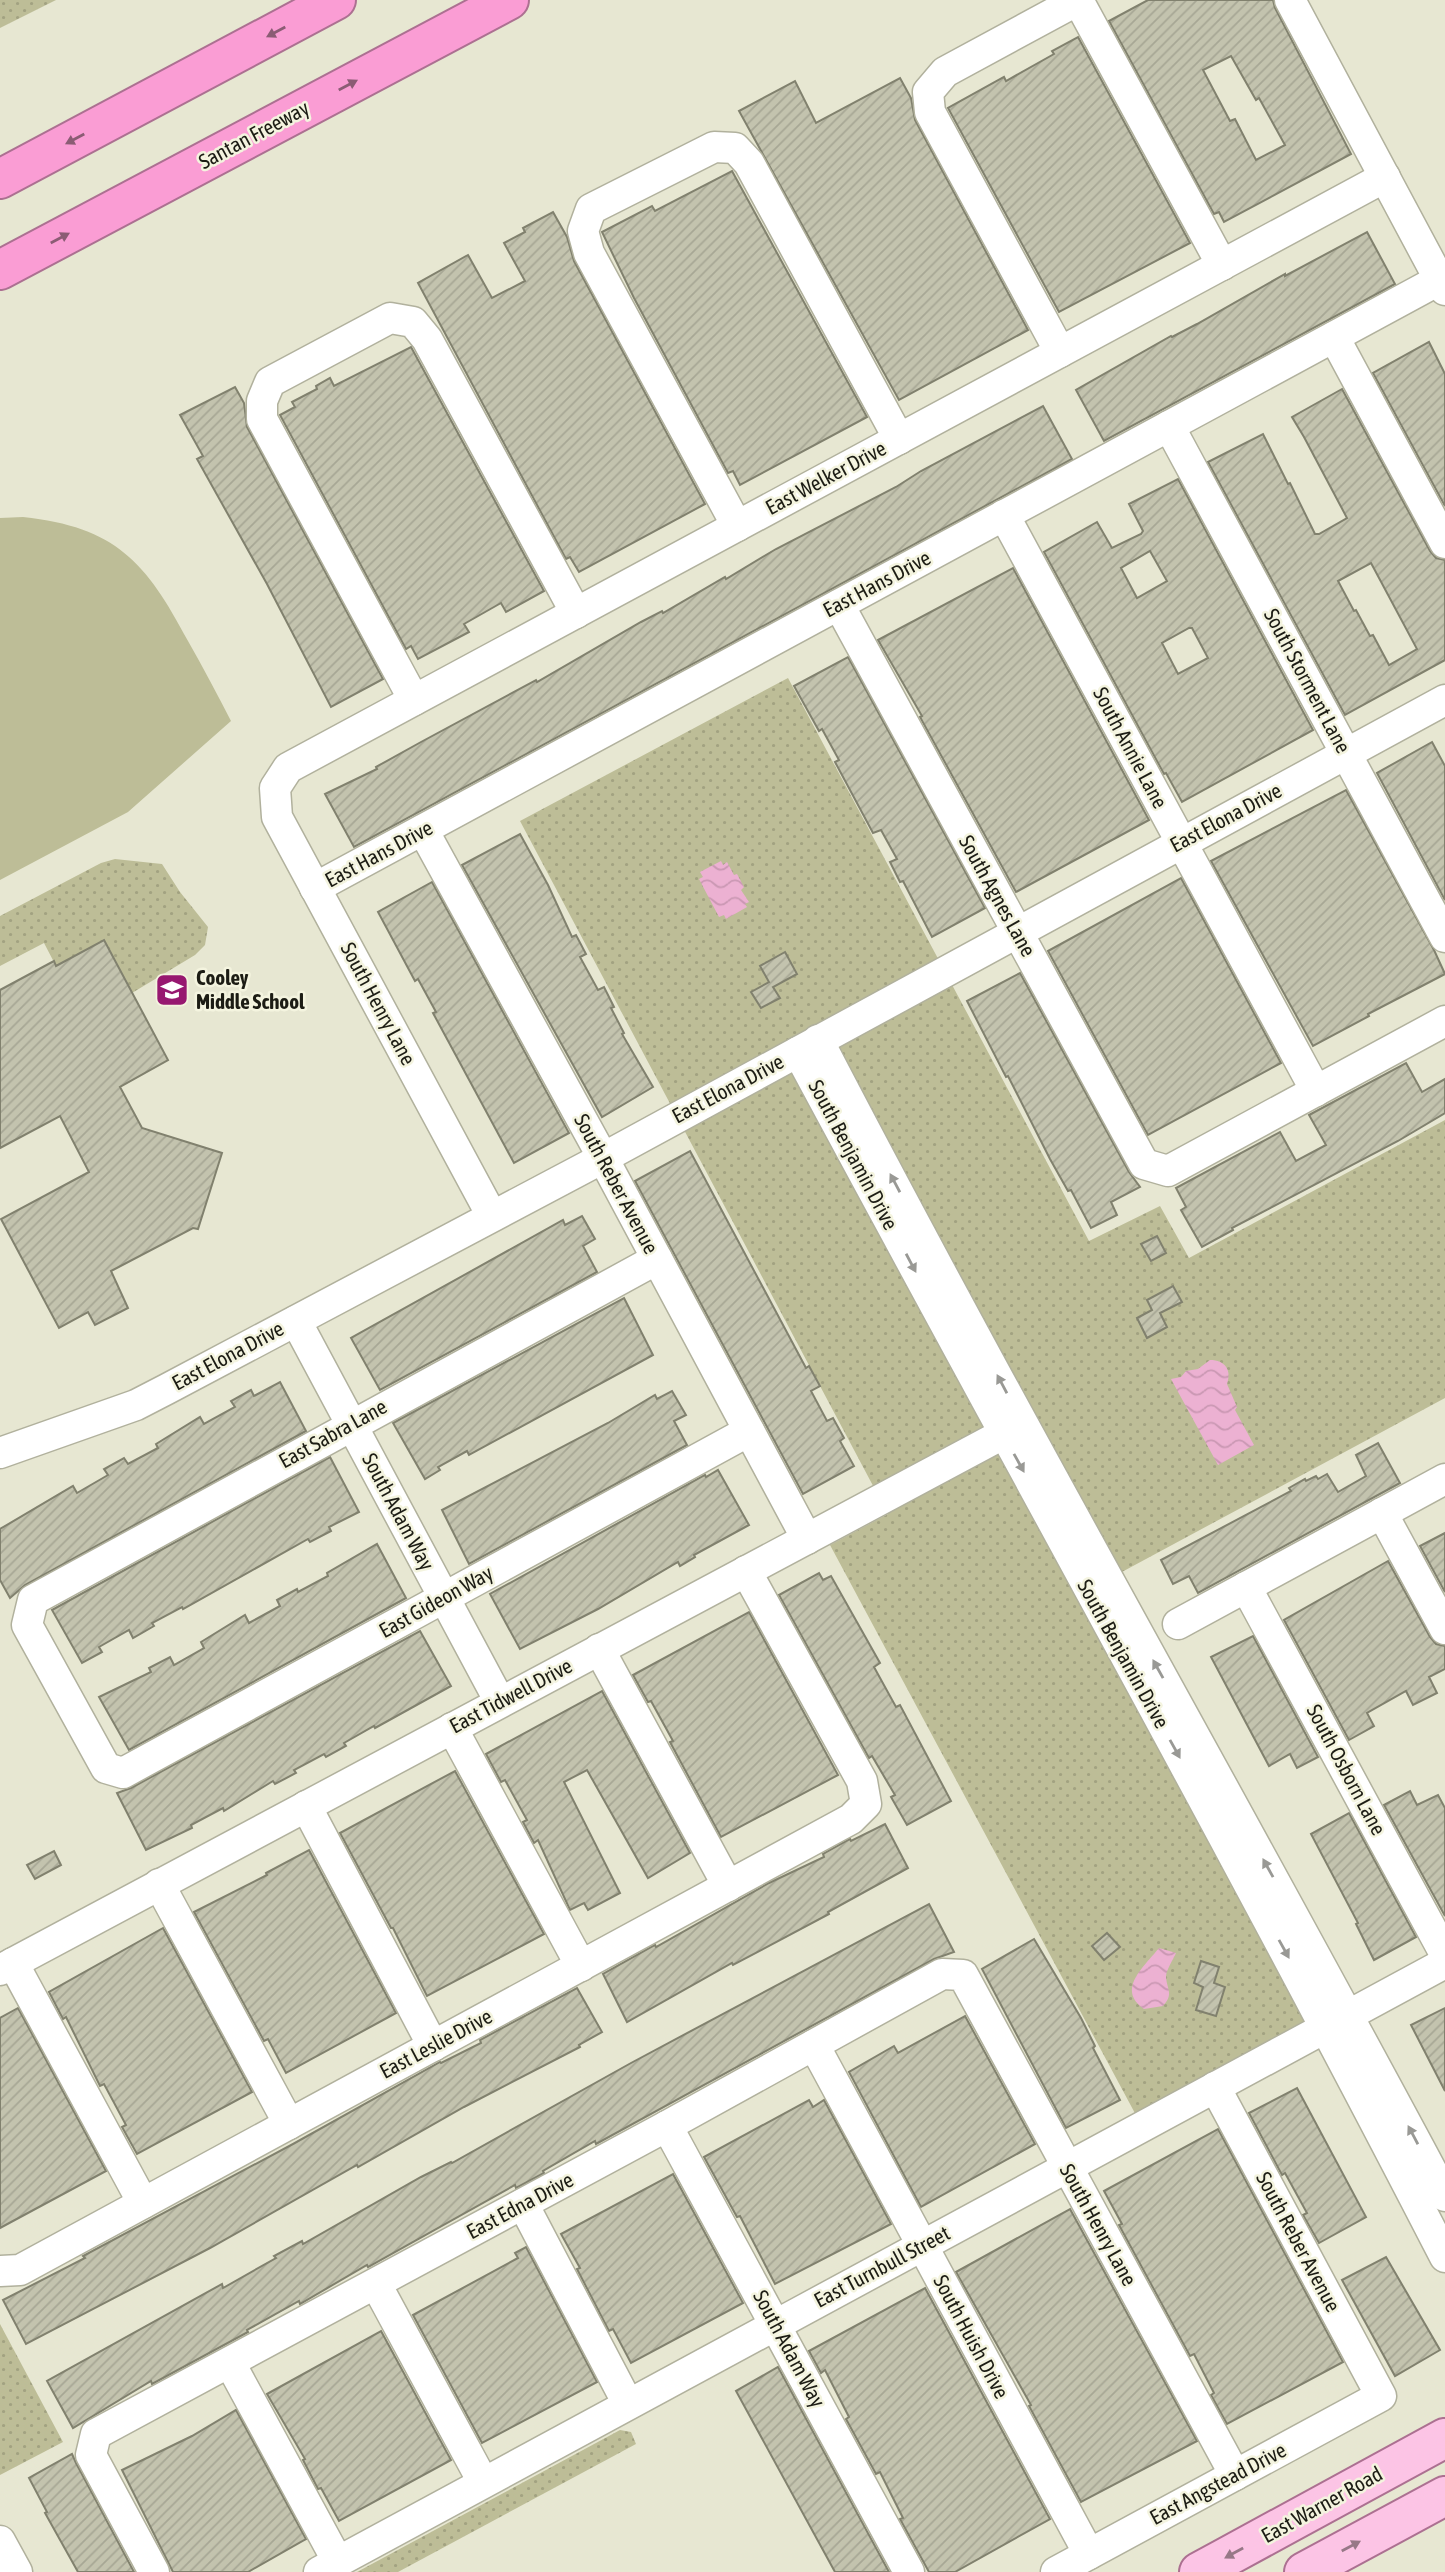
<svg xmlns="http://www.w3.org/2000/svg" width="1445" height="2572" viewBox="0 0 1445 2572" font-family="'Asap Condensed',sans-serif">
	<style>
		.grass { fill: #bdbd97 }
		.park { fill: url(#park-dots) }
		.water { fill: url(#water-waves) }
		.building { fill: url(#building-hatch); stroke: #81816e; stroke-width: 2; fill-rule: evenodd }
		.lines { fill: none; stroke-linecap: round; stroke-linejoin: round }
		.minor-casing { stroke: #b1b19d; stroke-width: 33 }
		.major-casing { stroke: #ac7091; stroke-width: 42 }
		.highway-casing { stroke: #ac7091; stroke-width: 42 }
		.minor { stroke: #fff; stroke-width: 30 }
		.major { stroke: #fcc4e5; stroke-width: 38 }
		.highway { stroke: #fa9dd4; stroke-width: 38 }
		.oneway { fill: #8b5c74 }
		.oneway2 { fill: #999995 }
		.oneway3 { fill: #977887 }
		.labels { text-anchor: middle; stroke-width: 5; stroke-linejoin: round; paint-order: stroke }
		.street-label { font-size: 21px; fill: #1c1c14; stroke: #f4f4df }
		.poi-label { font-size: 21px; font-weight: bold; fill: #1c1c14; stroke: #f4f4df; text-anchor: start }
	</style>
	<defs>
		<pattern id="park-dots" width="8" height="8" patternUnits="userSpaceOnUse" patternTransform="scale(1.75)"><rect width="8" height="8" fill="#bdbd97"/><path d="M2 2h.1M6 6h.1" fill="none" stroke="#a2a281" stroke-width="1.8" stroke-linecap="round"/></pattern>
		<pattern id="water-waves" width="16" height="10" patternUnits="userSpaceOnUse" patternTransform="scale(1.75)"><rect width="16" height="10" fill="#ecb1d2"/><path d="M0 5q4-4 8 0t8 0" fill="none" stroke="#ca98b3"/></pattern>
		<pattern id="building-hatch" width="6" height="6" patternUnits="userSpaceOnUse" patternTransform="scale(1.75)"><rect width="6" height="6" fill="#c3c3ae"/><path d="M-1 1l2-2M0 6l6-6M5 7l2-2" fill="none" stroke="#a7a795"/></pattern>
	</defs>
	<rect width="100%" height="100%" fill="#e7e7d2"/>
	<path class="grass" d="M23 517C116 527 146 562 188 641 203 667 217 694 231 721L128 812 0 880V518Z"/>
	<g class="park">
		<polygon points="0,0 56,0 0,28"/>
		<polygon points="788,678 1089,1241 1160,1206 1189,1258 1445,1120 1445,1398 1120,1573 1352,2000 1137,2117 830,1545 888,1514 520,821"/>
		<polygon points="115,859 162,864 180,892 208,927 205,945 195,955 132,993 104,940 56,966 44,943 0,966 0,916 101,863"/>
		<polygon points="0,2324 63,2442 0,2475"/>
		<polygon points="620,2430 631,2432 636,2444 398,2572 357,2572"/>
	</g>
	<g class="water">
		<polygon points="721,861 723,865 727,862 734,875 737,874 744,887 741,890 749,902 745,904 747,907 726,919 724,915 719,917 699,879 703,877 700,872"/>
		<path d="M1210 1360C1225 1360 1232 1370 1227 1384L1237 1407 1235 1410 1254 1445 1218 1465 1171 1379 1181 1377 1186 1371 1198 1369Z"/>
		<path d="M1159 1948 1176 1953C1173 1960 1166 1970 1166 1977 1167 1990 1174 1994 1163 2006L1144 2009C1116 1989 1144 1967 1159 1948Z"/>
	</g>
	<g class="building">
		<path d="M1148 0H1273L1275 8 1351 154 1224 222 1219 212 1214 214 1109 21ZM1231 56 1256 100 1259 98 1285 145 1256 160 1235 119 1230 121 1203 70Z"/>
		<polygon points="1078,37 1190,243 1059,312 948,108 1004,77 1006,81 1054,54 1052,51"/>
		<polygon points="900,78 911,98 915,120 1028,330 899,400 739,111 795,81 816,123"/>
		<polygon points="732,171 867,417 740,485 733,471 728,473 634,298 602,232 652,206 655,211"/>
		<polygon points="553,212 567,237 574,261 705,504 579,572 570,557 566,559 418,283 468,255 492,298 525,281 504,243 525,232 523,228"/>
		<polygon points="1367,232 1395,284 1104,441 1076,390 1171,336 1172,337 1197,324 1285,274 1285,276"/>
		<polygon points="1429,342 1445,374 1445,506 1373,373"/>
		<polygon points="411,347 544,591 506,612 501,603 464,624 469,632 418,659 411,646 406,649 280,415 295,407 292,402 317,389 316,386 330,378 334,386"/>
		<polygon points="235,387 244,403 247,427 383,679 331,707 267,584 197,459 203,456 180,415"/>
		<path d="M1342 389 1430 551 1436 558 1445 560V660L1345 715 1208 462 1263 434 1288 484 1290 483 1315 534H1319L1347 518 1304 437 1292 417ZM1371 563 1417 649 1389 665 1373 635 1370 636 1356 610 1354 611 1338 581Z"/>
		<polygon points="1043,406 1072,459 354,847 325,794 377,769 376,767 421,742 536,680 537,682 641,622 662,611 663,613 725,577 726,579 776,549 896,487 921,471"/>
		<path d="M1178 479 1313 730 1182 802 1166 773 1164 774 1044 552 1097 522 1112 548 1141 534 1143 531 1129 504ZM1150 551 1167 581 1137 598 1121 568ZM1189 628H1192L1208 658 1178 674 1162 643Z"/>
		<polygon points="1013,568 1149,820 1016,892 920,717 922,716 878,640"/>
		<polygon points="848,657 985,908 932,937 903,881 900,882 890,862 897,859 881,830 873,833 835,762 839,760 822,729 819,731 794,686"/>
		<polygon points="1432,742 1445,766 1445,900 1377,773"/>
		<polygon points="1346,790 1434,950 1445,974 1368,1014 1369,1016 1313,1046 1211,861"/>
		<polygon points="520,834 548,885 572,937 576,935 586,954 580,957 598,990 604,987 614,1007 611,1008 624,1033 622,1034 653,1087 602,1117 462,865"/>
		<polygon points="1181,878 1281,1063 1148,1135 1048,951"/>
		<polygon points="432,882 569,1133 514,1163 433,1013 436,1012 418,979 415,981 378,912"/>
		<polygon points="104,940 168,1060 120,1087 142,1128 222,1153 198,1229 193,1228 111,1271 128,1308 95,1325 88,1312 59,1328 1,1219 89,1172 60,1116 0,1148 0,990 54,961 56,966"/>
		<polygon points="785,952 797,974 773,987 780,998 761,1008 751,992 769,982 760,966"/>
		<polygon points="1020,973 1129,1172 1140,1187 1111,1202 1117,1215 1091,1228 1071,1190 1068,1191 1050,1159 1008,1076 1006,1077 967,1001"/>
		<polygon points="1406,1063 1422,1092 1445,1079 1445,1113 1398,1141 1232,1228 1233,1230 1202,1247 1181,1210 1186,1207 1176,1188 1280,1132 1296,1161 1326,1145 1309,1115"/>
		<polygon points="690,1151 806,1368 809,1366 820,1386 811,1391 827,1421 833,1418 844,1438 840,1441 854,1466 803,1494 635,1181"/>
		<polygon points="582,1216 595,1239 583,1246 597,1272 380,1390 351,1338 563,1220 565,1225"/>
		<polygon points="1157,1236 1166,1253 1151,1261 1141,1244"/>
		<polygon points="1173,1286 1182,1302 1160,1313 1167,1327 1147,1338 1137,1318 1152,1310 1147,1300"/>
		<polygon points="624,1298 653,1355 469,1455 467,1451 438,1467 440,1470 425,1479 393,1423"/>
		<polygon points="280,1382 306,1431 25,1585 10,1598 0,1580 0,1529 73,1486 77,1493 108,1475 104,1469 124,1458 128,1464 158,1448 156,1444 200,1417 204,1424 235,1407 231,1401 251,1390 254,1396"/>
		<polygon points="672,1391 686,1415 674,1421 687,1445 469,1564 442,1510 608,1423 655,1395 657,1399"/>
		<polygon points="1378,1443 1400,1483 1198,1593 1189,1576 1173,1584 1161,1560 1291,1491 1289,1488 1305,1479 1306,1481 1316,1476 1318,1479 1327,1474 1338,1492 1366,1476 1356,1455"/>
		<polygon points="330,1457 359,1512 329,1527 331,1531 310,1542 308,1539 183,1609 182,1607 152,1623 154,1626 133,1638 129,1630 99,1647 102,1652 82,1663 52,1610"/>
		<polygon points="718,1470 749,1525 694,1555 695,1557 680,1566 678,1562 598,1609 520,1649 490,1594 705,1475 706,1477"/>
		<polygon points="1445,1533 1445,1592 1420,1546"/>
		<polygon points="377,1544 406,1598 129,1750 99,1697 151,1672 149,1668 170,1657 174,1665 204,1648 201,1642 245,1615 249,1623 280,1606 277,1600 297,1589 298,1592 328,1576 327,1573"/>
		<polygon points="1388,1561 1430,1637 1436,1644 1445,1646 1445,1669 1429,1677 1437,1693 1413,1705 1406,1691 1367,1713 1374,1726 1349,1740 1284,1620"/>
		<polygon points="819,1573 823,1580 831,1576 880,1663 874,1667 896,1707 900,1705 951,1801 907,1825 891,1797 895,1795 872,1756 869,1758 779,1595"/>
		<polygon points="749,1612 838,1775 721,1837 670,1742 673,1741 651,1701 648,1702 633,1675"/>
		<polygon points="420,1631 451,1686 375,1728 374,1726 344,1743 346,1746 326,1757 324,1754 294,1770 296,1773 275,1784 273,1781 224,1811 223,1808 191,1825 192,1828 146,1850 117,1793 131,1788"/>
		<polygon points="1253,1636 1318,1757 1297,1768 1290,1754 1269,1766 1211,1657"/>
		<polygon points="602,1691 690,1853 648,1878 587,1770 564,1782 620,1893 588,1910 584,1903 570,1910 538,1840 534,1843 523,1822 527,1820 505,1780 501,1782 486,1754"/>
		<polygon points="455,1771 544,1934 427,1996 393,1928 391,1928 340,1833"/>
		<polygon points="1410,1791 1417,1805 1438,1795 1445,1808 1445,1916 1384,1805"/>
		<polygon points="1349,1813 1416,1937 1374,1960 1356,1924 1358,1923 1311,1834"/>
		<polygon points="885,1824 908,1868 828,1912 829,1914 733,1965 732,1963 627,2022 603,1974 655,1945 656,1947 769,1883 824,1857 823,1854 850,1839 851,1841"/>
		<polygon points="309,1850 396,2013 286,2073 268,2039 264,2041 194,1912 267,1875 266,1873"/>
		<polygon points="54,1851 61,1865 35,1879 27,1865"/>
		<polygon points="929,1904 954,1952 934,1959 596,2144 595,2141 543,2171 544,2173 516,2188 515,2185 368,2267 367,2265 300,2304 299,2301 247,2330 248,2332 152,2384 151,2381 73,2428 47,2381 222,2284 223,2288 276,2258 274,2256 302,2241 303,2244 421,2177 451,2162 452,2163 631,2063"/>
		<polygon points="163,1928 252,2092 137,2154 122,2127 126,2125 104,2084 100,2086 66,2017 63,2019 49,1992"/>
		<polygon points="1107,1933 1120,1947 1104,1960 1092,1946"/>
		<polygon points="1034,1939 1081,2018 1095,2046 1093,2048 1120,2100 1066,2128 982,1969"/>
		<polygon points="1201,1961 1219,1967 1214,1983 1225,1987 1216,2016 1196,2010 1203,1987 1194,1983"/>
		<polygon points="577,1988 602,2032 579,2045 580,2047 464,2107 358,2167 357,2165 210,2248 26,2344 3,2300 85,2258 83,2256 293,2144 440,2062 441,2063 481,2043 480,2040"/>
		<polygon points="18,2008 106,2171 0,2228 0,2018"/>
		<polygon points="1445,2008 1445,2091 1411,2025"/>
		<polygon points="965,2016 1035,2144 921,2207 849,2072 894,2046 898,2053"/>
		<polygon points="1297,2088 1366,2217 1319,2243 1303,2215 1307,2213 1285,2173 1282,2175 1249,2113"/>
		<polygon points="809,2100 813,2107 824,2100 891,2224 775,2284 740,2216 737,2217 704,2157"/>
		<polygon points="1218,2129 1343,2362 1227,2424 1211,2395 1214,2393 1194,2354 1190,2356 1119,2225 1122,2224 1104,2191"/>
		<polygon points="673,2174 743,2303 631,2363 613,2329 609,2331 577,2269 580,2268 561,2234"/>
		<polygon points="1070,2209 1197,2441 1081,2502 1029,2406 1031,2405 956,2272"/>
		<polygon points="526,2247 597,2382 482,2443 413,2315 518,2258 515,2253"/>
		<polygon points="1386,2257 1440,2350 1395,2376 1342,2280"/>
		<polygon points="925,2288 1050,2519 955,2572 929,2572 900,2519 903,2518 880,2472 876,2474 846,2419 849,2417 825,2370 821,2373 809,2351"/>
		<polygon points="381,2331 451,2460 339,2521 321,2488 318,2489 303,2460 305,2459 267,2394"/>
		<polygon points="778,2367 889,2572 835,2572 736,2391"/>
		<polygon points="236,2410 306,2539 248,2572 173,2572 122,2470 192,2436"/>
		<polygon points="72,2454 76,2463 134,2572 78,2572 45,2513 47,2512 29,2478"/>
	</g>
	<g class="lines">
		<defs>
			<g id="minor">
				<polyline points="1078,0 1222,265"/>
				<polyline points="1290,0 1445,290"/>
				<polyline points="1334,337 1445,543"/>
				<polyline points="1060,352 930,112 928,92 945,72 1078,0"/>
				<polyline points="1169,426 1445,937"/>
				<polyline points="1004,515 1316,1091"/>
				<polyline points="737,526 589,253 583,231 591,209 714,147 735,148 749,163 899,439"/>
				<polyline points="839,605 1144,1164 1168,1171 1445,1021"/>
				<polyline points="414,700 262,419 262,401 270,382 390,318 413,322 427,339 576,613"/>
				<polyline points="423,830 603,1158 807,1539"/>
				<polyline points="315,888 1439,280"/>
				<path d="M818 1040C1020 1429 1239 1809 1445 2196"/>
				<path d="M798 1052C1013 1453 1236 1851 1445 2257"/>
				<polyline points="492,1216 277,817 275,788 288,768 1385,177"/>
				<polyline points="657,1259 33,1600 27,1625 106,1768 123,1773 749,1431"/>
				<polyline points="296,1321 500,1702"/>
				<polyline points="0,1453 136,1405 167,1389 603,1158 1445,700"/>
				<polyline points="1382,1513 1445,1629"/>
				<polyline points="1246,1587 1445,1954"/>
				<polyline points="1178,1624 1445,1479"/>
				<polyline points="599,1649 728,1886"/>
				<polyline points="452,1728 581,1966"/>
				<polyline points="306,1806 433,2046"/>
				<polyline points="159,1884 289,2124"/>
				<polyline points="13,1963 143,2203"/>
				<polyline points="0,1970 1020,1425"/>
				<polyline points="814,2045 1089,2554"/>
				<polyline points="667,2126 909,2572"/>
				<polyline points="523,2204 628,2404"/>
				<polyline points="0,2271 20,2270 851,1819 866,1804 862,1781 746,1571"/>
				<polyline points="376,2284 483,2482"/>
				<polyline points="230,2363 338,2562"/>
				<polyline points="0,2541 17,2572"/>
				<polyline points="154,2572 91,2455 96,2434 667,2126 942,1974 963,1975 1235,2475"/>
				<polyline points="319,2572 1445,1963"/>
				<polyline points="1056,2572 1381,2396 1215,2087"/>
			</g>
			<g id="major">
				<polyline points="1199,2572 1445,2438"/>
				<polyline points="1304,2572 1445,2496"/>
			</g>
			<g id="highway">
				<polyline points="0,179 336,0"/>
				<polyline points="0,270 509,0"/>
			</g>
		</defs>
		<use href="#minor" class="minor-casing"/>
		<use href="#major" class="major-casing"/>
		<use href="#highway" class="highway-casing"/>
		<use href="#minor" class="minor"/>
		<use href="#major" class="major"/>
		<use href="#highway" class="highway"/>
	</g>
	<defs><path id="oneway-solid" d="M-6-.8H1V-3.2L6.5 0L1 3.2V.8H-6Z" transform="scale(1.75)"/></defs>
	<g class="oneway">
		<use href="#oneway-solid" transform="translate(276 32) rotate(152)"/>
		<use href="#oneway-solid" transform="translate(348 85) rotate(-28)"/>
		<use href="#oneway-solid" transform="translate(75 139) rotate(152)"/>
		<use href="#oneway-solid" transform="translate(60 238) rotate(-28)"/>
	</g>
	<g class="oneway2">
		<use href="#oneway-solid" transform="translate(895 1183) rotate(-118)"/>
		<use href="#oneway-solid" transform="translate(911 1263) rotate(62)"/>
		<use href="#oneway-solid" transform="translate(1002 1384) rotate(-118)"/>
		<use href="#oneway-solid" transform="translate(1019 1463) rotate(61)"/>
		<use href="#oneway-solid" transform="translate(1158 1669) rotate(-119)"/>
		<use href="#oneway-solid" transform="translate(1175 1749) rotate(61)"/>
		<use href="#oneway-solid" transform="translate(1268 1868) rotate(-119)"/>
		<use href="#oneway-solid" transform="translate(1284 1949) rotate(61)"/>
		<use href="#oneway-solid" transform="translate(1413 2135) rotate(-118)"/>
	</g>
	<g class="oneway3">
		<use href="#oneway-solid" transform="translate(1351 2546) rotate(-28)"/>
		<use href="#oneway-solid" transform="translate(1234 2553) rotate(151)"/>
	</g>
	<defs>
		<symbol id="school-square" viewBox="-11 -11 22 22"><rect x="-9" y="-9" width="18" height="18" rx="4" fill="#971870" stroke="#f4f4df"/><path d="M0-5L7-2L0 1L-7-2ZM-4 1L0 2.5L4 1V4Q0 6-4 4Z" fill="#fff"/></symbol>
	</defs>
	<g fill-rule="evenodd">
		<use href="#school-square" x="153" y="971" width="38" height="38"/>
	</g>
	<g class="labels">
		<g class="street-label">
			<text transform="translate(254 135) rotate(-28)" y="7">Santan Freeway</text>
			<text transform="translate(826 478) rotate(-28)" y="7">East Welker Drive</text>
			<text transform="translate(877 584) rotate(-28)" y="7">East Hans Drive</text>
			<text transform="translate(1307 681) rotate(62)" y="7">South Storment Lane</text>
			<text transform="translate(1130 748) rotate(62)" y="7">South Annie Lane</text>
			<text transform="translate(1226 818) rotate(-28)" y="7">East Elona Drive</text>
			<text transform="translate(379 854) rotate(-28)" y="7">East Hans Drive</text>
			<text transform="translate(997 896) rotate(61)" y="7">South Agnes Lane</text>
			<text transform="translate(378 1004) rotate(62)" y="7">South Henry Lane</text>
			<text transform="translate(728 1089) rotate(-28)" y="7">East Elona Drive</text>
			<text transform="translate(853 1155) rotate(62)" y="7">South Benjamin Drive</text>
			<text transform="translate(616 1184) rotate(62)" y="7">South Reber Avenue</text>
			<text transform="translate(228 1356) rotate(-28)" y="7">East Elona Drive</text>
			<text transform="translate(333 1434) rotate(-29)" y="7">East Sabra Lane</text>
			<text transform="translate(398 1512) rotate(62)" y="7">South Adam Way</text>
			<text transform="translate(436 1602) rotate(-29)" y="7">East Gideon Way</text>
			<text transform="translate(1123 1654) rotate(61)" y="7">South Benjamin Drive</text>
			<text transform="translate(511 1696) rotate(-28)" y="7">East Tidwell Drive</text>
			<text transform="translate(1346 1770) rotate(62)" y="7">South Osborn Lane</text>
			<text transform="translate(436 2044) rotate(-28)" y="7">East Leslie Drive</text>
			<text transform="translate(520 2206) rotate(-28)" y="7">East Edna Drive</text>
			<text transform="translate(1098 2225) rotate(61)" y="7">South Henry Lane</text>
			<text transform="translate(1298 2242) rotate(62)" y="7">South Reber Avenue</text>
			<text transform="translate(882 2267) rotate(-28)" y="7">East Turnbull Street</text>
			<text transform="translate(971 2337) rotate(62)" y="7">South Huish Drive</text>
			<text transform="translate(789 2349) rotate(62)" y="7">South Adam Way</text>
			<text transform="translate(1218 2484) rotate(-28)" y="7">East Angstead Drive</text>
			<text transform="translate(1322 2505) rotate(-29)" y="7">East Warner Road</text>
		</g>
		<g class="poi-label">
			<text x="196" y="985">Cooley<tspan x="196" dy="24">Middle School</tspan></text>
		</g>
	</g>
</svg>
